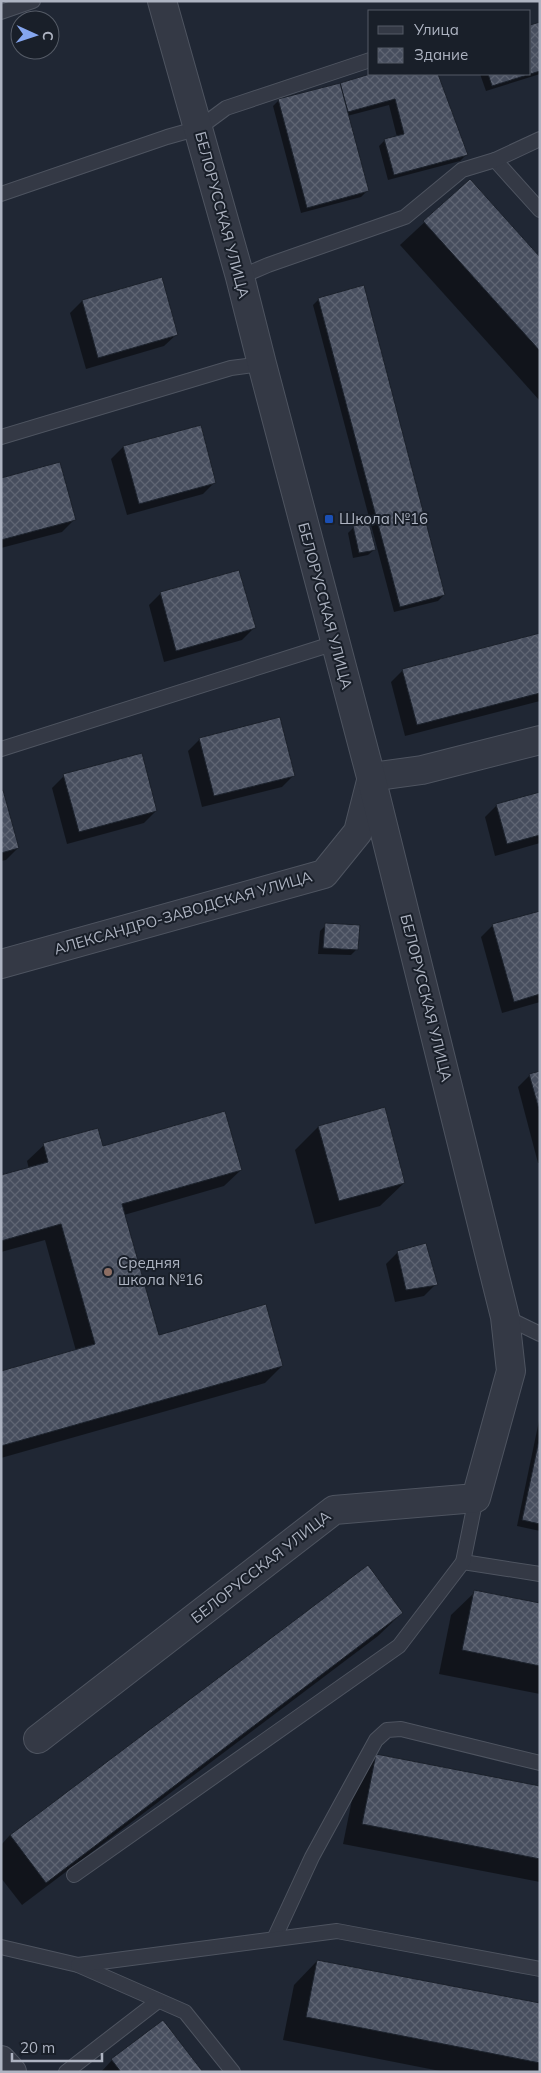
<svg xmlns="http://www.w3.org/2000/svg" width="541" height="2073" viewBox="0 0 541 2073" font-family="Mulish,sans-serif">
	<style>
		.shadow { fill: #0007 }
		.building { fill: url(#building-cross-hatch); stroke: #1b212b }
		.lines { fill: none; stroke-linecap: round; stroke-linejoin: round }
		.service-casing { stroke: #4e5460; stroke-width: 16 }
		.minor-casing { stroke: #4e5460; stroke-width: 30 }
		.service { stroke: #343945; stroke-width: 14 }
		.minor { stroke: #343945; stroke-width: 28 }
		.transit-dot { fill: #1a4fb4; stroke: #191f29; stroke-width: 2 }
		.education-dot { fill: #8d6e63; stroke: #191f29; stroke-width: 2 }
		.labels { text-anchor: middle; stroke-width: 4; stroke-linejoin: round; paint-order: stroke }
		.street-label { font-size: 15px; fill: #aeb4c2; stroke: #191f29 }
		.poi-label { font-size: 15px; fill: #aeb4c2; stroke: #191f29; text-anchor: start }
	</style>
	<defs>
		<pattern id="building-cross-hatch" width="8" height="8" patternUnits="userSpaceOnUse" patternTransform="scale(1.25)"><rect width="8" height="8" fill="#474e5e"/><path d="M0 0l8 8M0 8l8-8" fill="none" stroke="#5f6573"/></pattern>
	</defs>
	<rect width="100%" height="100%" fill="#202734"/>
	<g class="shadow">
		<polygon points="540,23 540,74 486,91 480,74 530,74 530,26"/>
		<polygon points="373,74 437,74 466,155 460,161 388,180 379,146 385,140 397,137 389,105 347,116 367,191 361,197 301,213 273,106 279,100"/>
		<polygon points="470,180 540,259 540,401 400,245"/>
		<polygon points="161,279 177,334 164,346 86,369 70,313 82,301"/>
		<polygon points="319,299 444,595 438,601 394,612 313,305"/>
		<polygon points="123,447 215,482 203,494 127,515 111,459"/>
		<polygon points="1,479 74,520 62,532 1,548"/>
		<polygon points="354,527 375,549 368,555 353,558 348,533"/>
		<polygon points="161,593 254,628 242,640 164,662 149,605"/>
		<polygon points="540,635 540,701 405,736 391,682 403,670"/>
		<polygon points="200,739 294,775 282,787 202,807 188,751"/>
		<polygon points="64,776 156,811 144,823 67,844 52,788"/>
		<polygon points="1,792 18,848 6,860 1,861"/>
		<polygon points="540,793 540,843 495,856 485,817 497,805"/>
		<polygon points="540,912 540,1002 502,1013 481,937 493,925"/>
		<polygon points="326,925 357,949 351,955 318,954 320,931"/>
		<polygon points="540,1072 540,1163 538,1163 518,1087 530,1075"/>
		<polygon points="318,1127 404,1183 380,1206 315,1224 295,1150"/>
		<polygon points="44,1145 102,1147 241,1170 224,1186 124,1215 158,1336 282,1366 265,1383 1,1458 1,1372 76,1351 45,1240 1,1252 1,1177 29,1169 27,1161"/>
		<polygon points="398,1252 436,1284 424,1296 395,1302 386,1264"/>
		<polygon points="540,1416 540,1531 517,1526"/>
		<polygon points="475,1592 540,1604 540,1694 439,1674 451,1615"/>
		<polygon points="402,1613 378,1636 22,1905 1,1878 1,1845 10,1835"/>
		<polygon points="376,1755 540,1787 540,1882 343,1844 357,1775"/>
		<polygon points="317,1961 540,2005 540,2072 445,2072 283,2040 294,1985"/>
		<polygon points="112,2060 202,2072 101,2072"/>
	</g>
	<g class="building">
		<polygon points="540,22 540,71 492,86 488,74 530,74 530,25"/>
		<polygon points="370,74 438,74 468,155 394,175 384,139 404,134 395,99 348,112 340,83"/>
		<polygon points="340,83 369,191 307,208 278,99"/>
		<polygon points="470,179 540,257 540,351 423,221"/>
		<polygon points="162,277 178,335 98,358 82,300"/>
		<polygon points="364,285 445,595 400,607 318,298"/>
		<polygon points="201,425 216,483 139,504 123,446"/>
		<polygon points="60,462 76,520 1,540 1,478"/>
		<polygon points="369,523 376,550 359,553 353,526"/>
		<polygon points="239,570 256,628 176,651 160,592"/>
		<polygon points="540,633 540,693 417,725 402,669"/>
		<polygon points="280,717 295,776 214,796 199,738"/>
		<polygon points="142,753 157,811 79,832 63,774"/>
		<polygon points="3,790 19,848 1,853 1,791"/>
		<polygon points="540,792 540,835 507,844 496,804"/>
		<polygon points="540,911 540,994 514,1002 492,924"/>
		<polygon points="325,923 360,925 358,950 323,948"/>
		<polygon points="540,1071 540,1113 529,1074"/>
		<polygon points="385,1107 405,1183 339,1201 318,1126"/>
		<polygon points="225,1111 242,1170 122,1204 159,1335 266,1304 283,1366 1,1446 1,1371 95,1344 61,1224 1,1241 1,1175 48,1162 43,1143 98,1128 103,1146"/>
		<polygon points="426,1243 438,1285 406,1290 397,1251"/>
		<polygon points="540,1435 540,1524 522,1520"/>
		<polygon points="368,1565 403,1613 46,1883 10,1835"/>
		<polygon points="474,1590 540,1603 540,1666 462,1650"/>
		<polygon points="376,1754 540,1786 540,1859 362,1824"/>
		<polygon points="317,1960 540,2003 540,2063 306,2017"/>
		<polygon points="163,2020 203,2072 121,2072 111,2059"/>
	</g>
	<g class="lines">
		<defs>
			<g id="service">
				<polyline points="1,12 33,1"/>
				<polyline points="495,160 540,210"/>
				<polyline points="1,194 167,137 199,128 226,108 370,60"/>
				<polyline points="240,277 268,265 405,217 462,170 495,160 540,139"/>
				<polyline points="1,437 231,368 262,364"/>
				<polyline points="1,749 335,643"/>
				<polyline points="505,1317 540,1334"/>
				<polyline points="463,1562 540,1574"/>
				<polyline points="74,1875 399,1646 463,1562 476,1498"/>
				<polyline points="274,1939 312,1857 376,1740 387,1730 401,1729 540,1763"/>
				<polyline points="1,1947 78,1965 185,2012 233,2072"/>
				<polyline points="78,1965 337,1931 540,1969"/>
				<polyline points="66,2072 158,2001"/>
			</g>
			<g id="minor">
				<polyline points="371,777 422,770 540,740"/>
				<polyline points="1,964 324,874 358,832 371,781"/>
				<polyline points="38,1739 334,1510 476,1498 511,1371 505,1317 371,777 262,364 240,277 162,1"/>
				<polyline points="1,2060 12,2072"/>
			</g>
		</defs>
		<use href="#service" class="service-casing"/>
		<use href="#minor" class="minor-casing"/>
		<use href="#service" class="service"/>
		<use href="#minor" class="minor"/>
	</g>
	<rect class="transit-dot" x="324" y="514" width="10" height="10" rx="2.5"/>
	<circle class="education-dot" cx="108" cy="1272" r="5"/>
	<g class="labels">
		<g class="street-label">
			<text transform="translate(222 215) rotate(75)" y="5">БЕЛОРУССКАЯ УЛИЦА</text>
			<text transform="translate(325 606) rotate(75)" y="5">БЕЛОРУССКАЯ УЛИЦА</text>
			<text transform="translate(183 913) rotate(-16)" y="5">АЛЕКСАНДРО-ЗАВОДСКАЯ УЛИЦА</text>
			<text transform="translate(426 998) rotate(76)" y="5">БЕЛОРУССКАЯ УЛИЦА</text>
			<text transform="translate(261 1567) rotate(-38)" y="5">БЕЛОРУССКАЯ УЛИЦА</text>
		</g>
		<g class="poi-label">
			<text x="339" y="524">Школа №16</text>
			<text x="118" y="1268">Средняя<tspan x="118" dy="17">школа №16</tspan></text>
		</g>
	</g>
	<rect width="541" height="2073" fill="none" stroke="#aeb4c2" stroke-width="5"/>
	<rect x="368" y="10" width="162" height="65" fill="#191f29" stroke="#555b66"/>
	<rect x="378" y="26" width="25" height="8" fill="#343945" stroke="#555b66"/>
	<text x="414" y="35" font-size="15" fill="#aeb4c2">Улица</text>
	<rect x="378" y="48" width="25" height="15" fill="url(#building-cross-hatch)" stroke="#555b66"/>
	<text x="414" y="60" font-size="15" fill="#aeb4c2">Здание</text>
	<g transform="translate(35 35) rotate(93)"><circle r="24" fill="#191f29" stroke="#555b66"/>
	<path d="M0-4L9 19L0 12L-9 19Z" fill="#85a6ef"/>
	<text y="-8" font-size="14" font-weight="bold" text-anchor="middle" fill="#aeb4c2">С</text>
	</g>
	<path d="M12 2053v8h90v-8" fill="none" stroke="#aeb4c2" stroke-width="2.5"/>
	<text x="20" y="2053" font-size="15" fill="#aeb4c2" stroke="#191f29" stroke-width="4" paint-order="stroke">20 m</text>
</svg>
